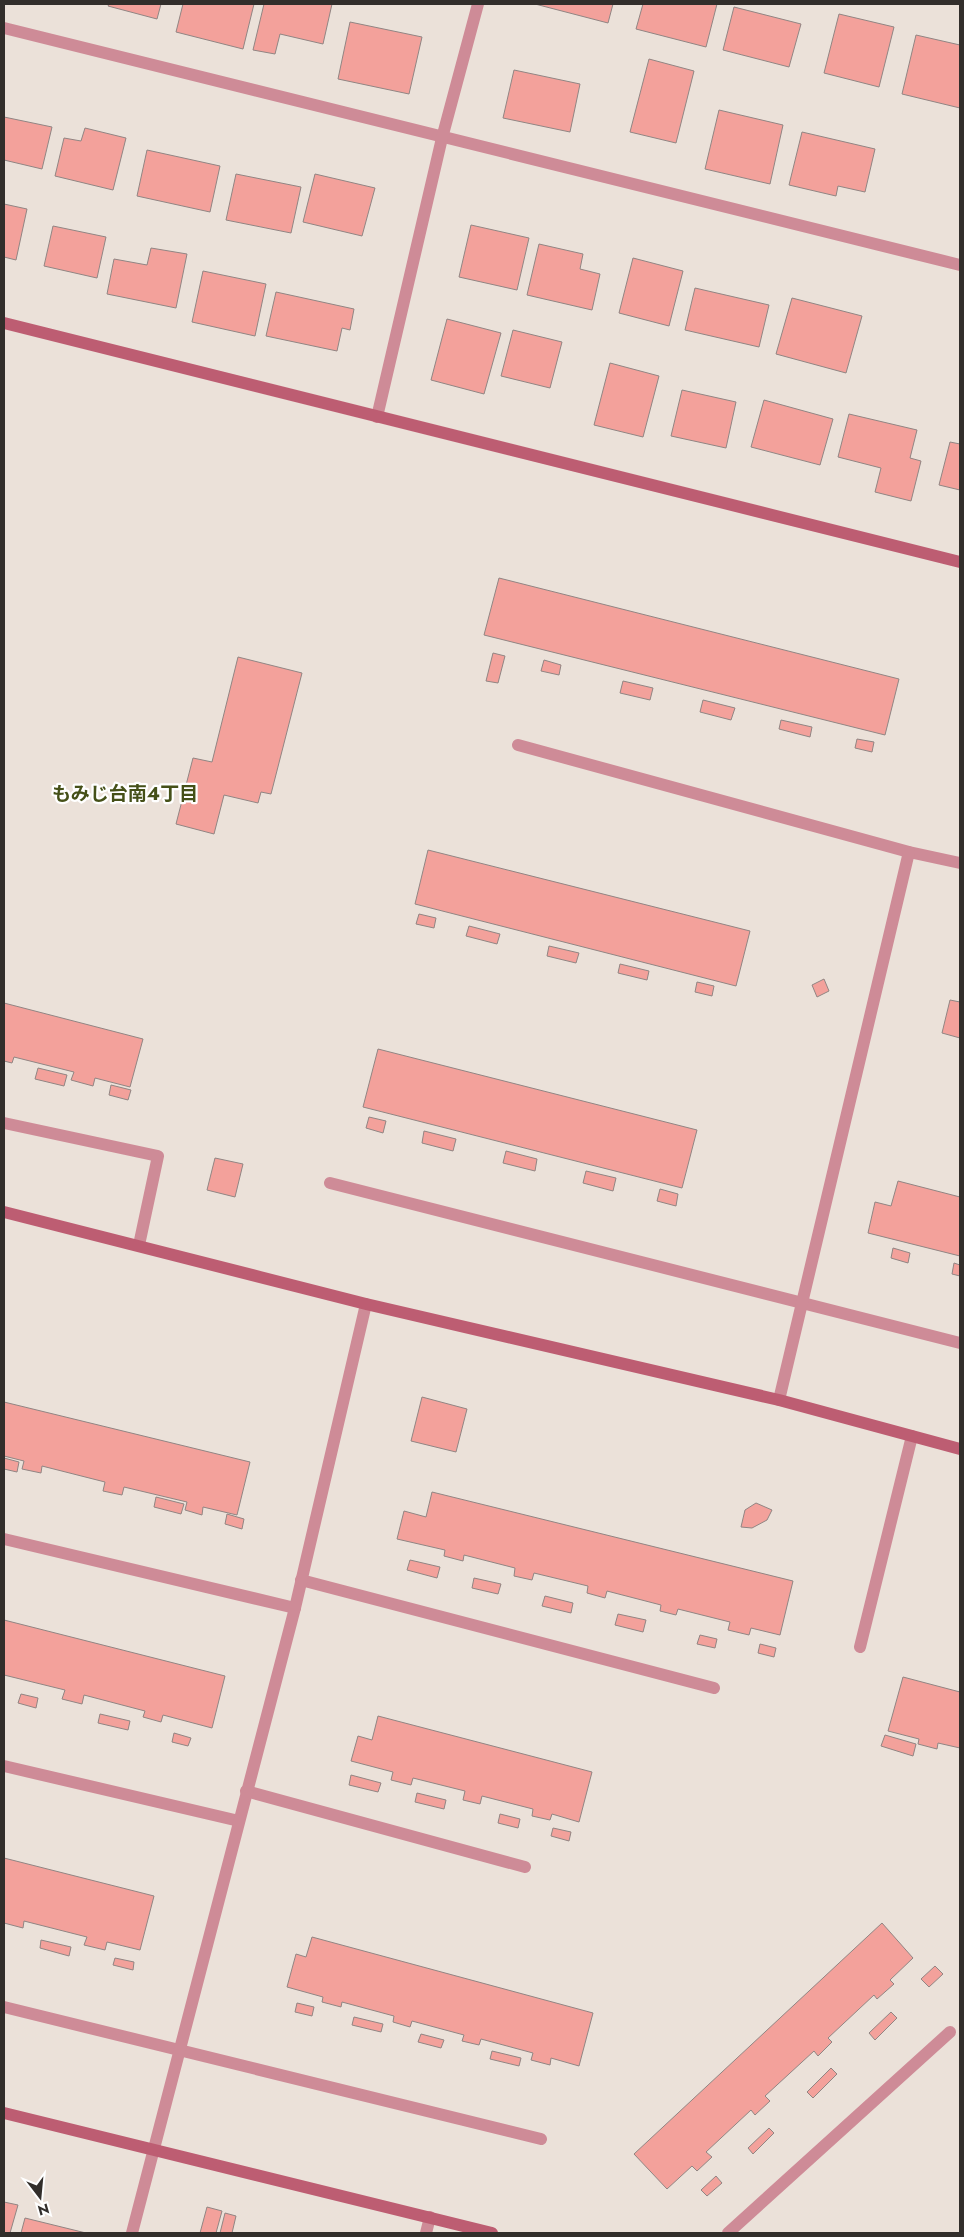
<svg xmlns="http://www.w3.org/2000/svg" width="964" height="2237" viewBox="0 0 964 2237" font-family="Jost,'Noto Sans JP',sans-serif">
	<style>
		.building { fill: #f3a19b; stroke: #918583 }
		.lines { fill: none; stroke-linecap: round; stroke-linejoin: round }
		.lane { stroke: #ce8b97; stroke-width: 12 }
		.street { stroke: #ce8b97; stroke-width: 12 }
		.secondary { stroke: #bd5d72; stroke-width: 12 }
		.labels { text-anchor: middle; stroke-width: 4.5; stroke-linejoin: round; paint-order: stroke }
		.neighbourhood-label { font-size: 19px; font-weight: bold; fill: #455018; stroke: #fff }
	</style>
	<rect width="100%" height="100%" fill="#ebe1d9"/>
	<g class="building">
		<polygon points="109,4 161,4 157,19 108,6"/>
		<polygon points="183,4 254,4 243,49 176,32"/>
		<polygon points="264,4 332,4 323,44 280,34 275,54 253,50"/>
		<polygon points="535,4 613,4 608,23"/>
		<polygon points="643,4 717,4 706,47 636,29"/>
		<polygon points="734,7 801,24 789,67 723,50"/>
		<polygon points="839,14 894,27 879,87 824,73"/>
		<polygon points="350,22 422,37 409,94 338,79"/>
		<polygon points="916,35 960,45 960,108 902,94"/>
		<polygon points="649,59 694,71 676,143 630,132"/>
		<polygon points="514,70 580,84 570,132 503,118"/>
		<polygon points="719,110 783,125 770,184 705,169"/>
		<polygon points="4,117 52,127 42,169 4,160"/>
		<polygon points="85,128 126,138 113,190 55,176 64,138 81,141"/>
		<polygon points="802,132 875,149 865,192 838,186 836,196 789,185"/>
		<polygon points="147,150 220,166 210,212 137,196"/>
		<polygon points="236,174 301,187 291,233 226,220"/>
		<polygon points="315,174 375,188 362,236 303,222"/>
		<polygon points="4,204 27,209 16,260 4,257"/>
		<polygon points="471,225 529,238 517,290 459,277"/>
		<polygon points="53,226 106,237 97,278 44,266"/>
		<polygon points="539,244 583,254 580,269 600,274 592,310 527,295"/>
		<polygon points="151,248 187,254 176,308 107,294 114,259 147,265"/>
		<polygon points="633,258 683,271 669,326 619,313"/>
		<polygon points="203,271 266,284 255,336 192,322"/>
		<polygon points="695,288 769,305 759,347 685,330"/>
		<polygon points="276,292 354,309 350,330 342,328 337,351 266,336"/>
		<polygon points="792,298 862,316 846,373 776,354"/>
		<polygon points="447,319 501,333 484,394 431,380"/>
		<polygon points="513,330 562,342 550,388 501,376"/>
		<polygon points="610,363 659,376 643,437 594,425"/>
		<polygon points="682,390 736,402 726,448 671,436"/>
		<polygon points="764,400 833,419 820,465 751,447"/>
		<polygon points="849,414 917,430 910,458 921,461 911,501 875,492 881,468 838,457"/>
		<polygon points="950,442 960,444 960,490 939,485"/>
		<polygon points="499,578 899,679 885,735 484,635"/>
		<polygon points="493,653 505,656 498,683 486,681"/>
		<polygon points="238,657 302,673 271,794 261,792 258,803 224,795 214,834 176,824 193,758 212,762"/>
		<polygon points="544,660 561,665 559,675 541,671"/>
		<polygon points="623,681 653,688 650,700 620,693"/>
		<polygon points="703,700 735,708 731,720 700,712"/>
		<polygon points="781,720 812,727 810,737 779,729"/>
		<polygon points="857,739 874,742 872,752 855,748"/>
		<polygon points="428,850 750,931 736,986 415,904"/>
		<polygon points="419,914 436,918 434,928 416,924"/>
		<polygon points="469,926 500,934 497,944 466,936"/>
		<polygon points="549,946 579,953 576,963 547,956"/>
		<polygon points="620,964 649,971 647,980 618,973"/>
		<polygon points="824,979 829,991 817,997 812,985"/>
		<polygon points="697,982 714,986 712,996 695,992"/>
		<polygon points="950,1000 960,1002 960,1038 942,1033"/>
		<polygon points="4,1003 143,1039 130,1087 95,1078 93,1086 71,1080 74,1072 14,1057 12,1063 4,1061"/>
		<polygon points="378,1049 697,1130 682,1188 363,1107"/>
		<polygon points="38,1068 67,1075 64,1086 35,1079"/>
		<polygon points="111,1085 131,1090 128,1100 109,1095"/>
		<polygon points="369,1117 386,1121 383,1133 366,1128"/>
		<polygon points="424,1131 456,1139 453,1151 422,1143"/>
		<polygon points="506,1151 537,1159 535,1171 503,1163"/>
		<polygon points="215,1158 243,1164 235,1197 207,1190"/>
		<polygon points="586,1171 616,1178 613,1191 583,1183"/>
		<polygon points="898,1181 960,1197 960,1256 868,1233 875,1202 891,1206"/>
		<polygon points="660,1189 678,1194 676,1206 657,1201"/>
		<polygon points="893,1248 910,1253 908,1263 891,1258"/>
		<polygon points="954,1263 960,1265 960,1276 952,1274"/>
		<polygon points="422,1397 467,1409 456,1452 411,1441"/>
		<polygon points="4,1402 250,1462 237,1515 203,1507 202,1515 185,1510 187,1502 124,1487 122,1495 103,1491 105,1482 42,1466 41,1473 22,1469 24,1461 4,1456"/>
		<polygon points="4,1458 19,1462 17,1472 4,1469"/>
		<polygon points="432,1492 793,1581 780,1635 751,1628 749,1635 728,1630 730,1622 678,1609 676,1615 660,1611 661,1605 607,1591 605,1598 587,1593 588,1586 534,1573 532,1580 514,1576 515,1568 464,1555 463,1561 444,1556 445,1550 397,1539 404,1511 426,1517"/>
		<polygon points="156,1497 184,1504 181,1514 154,1507"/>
		<polygon points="756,1503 772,1510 767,1520 752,1528 741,1527 745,1510"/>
		<polygon points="227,1514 244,1519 242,1529 225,1524"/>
		<polygon points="410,1560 440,1567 437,1578 407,1570"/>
		<polygon points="474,1578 501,1584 498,1594 472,1588"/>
		<polygon points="545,1596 573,1603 571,1613 542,1606"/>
		<polygon points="618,1614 646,1620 643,1632 615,1625"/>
		<polygon points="4,1620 225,1676 212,1728 163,1715 161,1722 143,1717 145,1711 84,1695 82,1704 62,1699 65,1690 4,1675"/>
		<polygon points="700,1635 717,1639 715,1648 697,1644"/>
		<polygon points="760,1644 776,1648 774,1657 758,1653"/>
		<polygon points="903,1677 960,1692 960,1748 938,1743 937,1749 918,1744 919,1739 888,1731"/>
		<polygon points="21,1694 38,1698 36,1708 18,1703"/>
		<polygon points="100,1714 130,1721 128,1730 98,1723"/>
		<polygon points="378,1716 592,1772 579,1822 552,1814 550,1820 532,1816 533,1809 482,1796 480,1804 463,1800 465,1791 413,1778 411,1785 391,1780 393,1772 351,1761 358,1736 372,1740"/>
		<polygon points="174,1733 191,1738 188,1746 172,1742"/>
		<polygon points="885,1735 916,1744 913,1756 881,1746"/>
		<polygon points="351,1775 381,1783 378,1792 349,1785"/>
		<polygon points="417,1793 446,1800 444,1809 415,1802"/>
		<polygon points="500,1814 520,1819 518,1828 498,1823"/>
		<polygon points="553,1828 571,1832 569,1841 551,1836"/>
		<polygon points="4,1858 154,1896 140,1950 107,1942 105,1950 84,1945 87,1937 24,1921 23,1928 4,1923"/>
		<polygon points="882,1923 913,1958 890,1980 894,1984 877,1999 874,1995 828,2038 832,2042 818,2056 814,2051 765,2096 770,2101 755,2115 751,2110 706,2152 712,2157 697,2171 692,2166 667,2189 634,2154"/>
		<polygon points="312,1937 593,2013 579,2066 551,2058 550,2065 531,2060 533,2053 481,2039 479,2045 462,2041 464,2035 412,2021 410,2027 393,2022 394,2016 342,2002 341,2007 322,2002 323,1997 287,1987 296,1954 306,1957"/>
		<polygon points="41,1940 71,1947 69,1956 40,1948"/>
		<polygon points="115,1958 134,1962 133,1970 113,1965"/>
		<polygon points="935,1966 943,1974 929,1987 921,1979"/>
		<polygon points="297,2003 314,2007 312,2016 295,2012"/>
		<polygon points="891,2012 897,2018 875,2040 869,2033"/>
		<polygon points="354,2017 383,2024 381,2032 352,2025"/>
		<polygon points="421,2034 444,2040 441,2048 418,2042"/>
		<polygon points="492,2051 521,2058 519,2066 490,2059"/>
		<polygon points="831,2068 837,2074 813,2098 807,2092"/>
		<polygon points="769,2128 774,2133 753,2154 748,2148"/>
		<polygon points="716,2176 722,2183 707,2196 701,2190"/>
		<polygon points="4,2202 18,2205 10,2233 4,2233"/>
		<polygon points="207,2207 222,2211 216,2233 200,2233"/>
		<polygon points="225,2213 236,2216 232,2233 220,2233"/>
		<polygon points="25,2218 86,2233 21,2233"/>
	</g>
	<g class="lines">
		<g class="lane">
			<polyline points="518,745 909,852 960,863"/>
			<polyline points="4,1123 158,1156 139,1245"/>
			<polyline points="330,1183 960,1343"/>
			<polyline points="779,1400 909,852"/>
			<polyline points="4,1539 295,1608"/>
			<polyline points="301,1580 714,1688"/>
			<polyline points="860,1647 912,1436"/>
			<polyline points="4,1766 239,1821"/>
			<polyline points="246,1791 525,1867"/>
			<polyline points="4,2007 541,2139"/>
			<polyline points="728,2233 950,2032"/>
		</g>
		<g class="street">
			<polyline points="4,28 960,265"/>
			<polyline points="377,417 442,138 478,4"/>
			<polyline points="132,2233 295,1608 366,1304"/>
			<polyline points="426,2233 430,2217"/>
		</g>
		<g class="secondary">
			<polyline points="4,323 960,562"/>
			<polyline points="4,1212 366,1304 779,1400 960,1449"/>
			<polyline points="4,2113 492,2233"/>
		</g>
	</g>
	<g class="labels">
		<g class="neighbourhood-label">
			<text x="125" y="800">もみじ台南4丁目</text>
		</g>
	</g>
	<rect width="964" height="2237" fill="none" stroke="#322e2b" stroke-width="10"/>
	<g transform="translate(40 2197) rotate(164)" stroke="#ffffff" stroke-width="4" paint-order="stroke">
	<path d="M0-4L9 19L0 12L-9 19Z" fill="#322e2b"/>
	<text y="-8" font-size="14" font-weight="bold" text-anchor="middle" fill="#322e2b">N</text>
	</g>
</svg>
